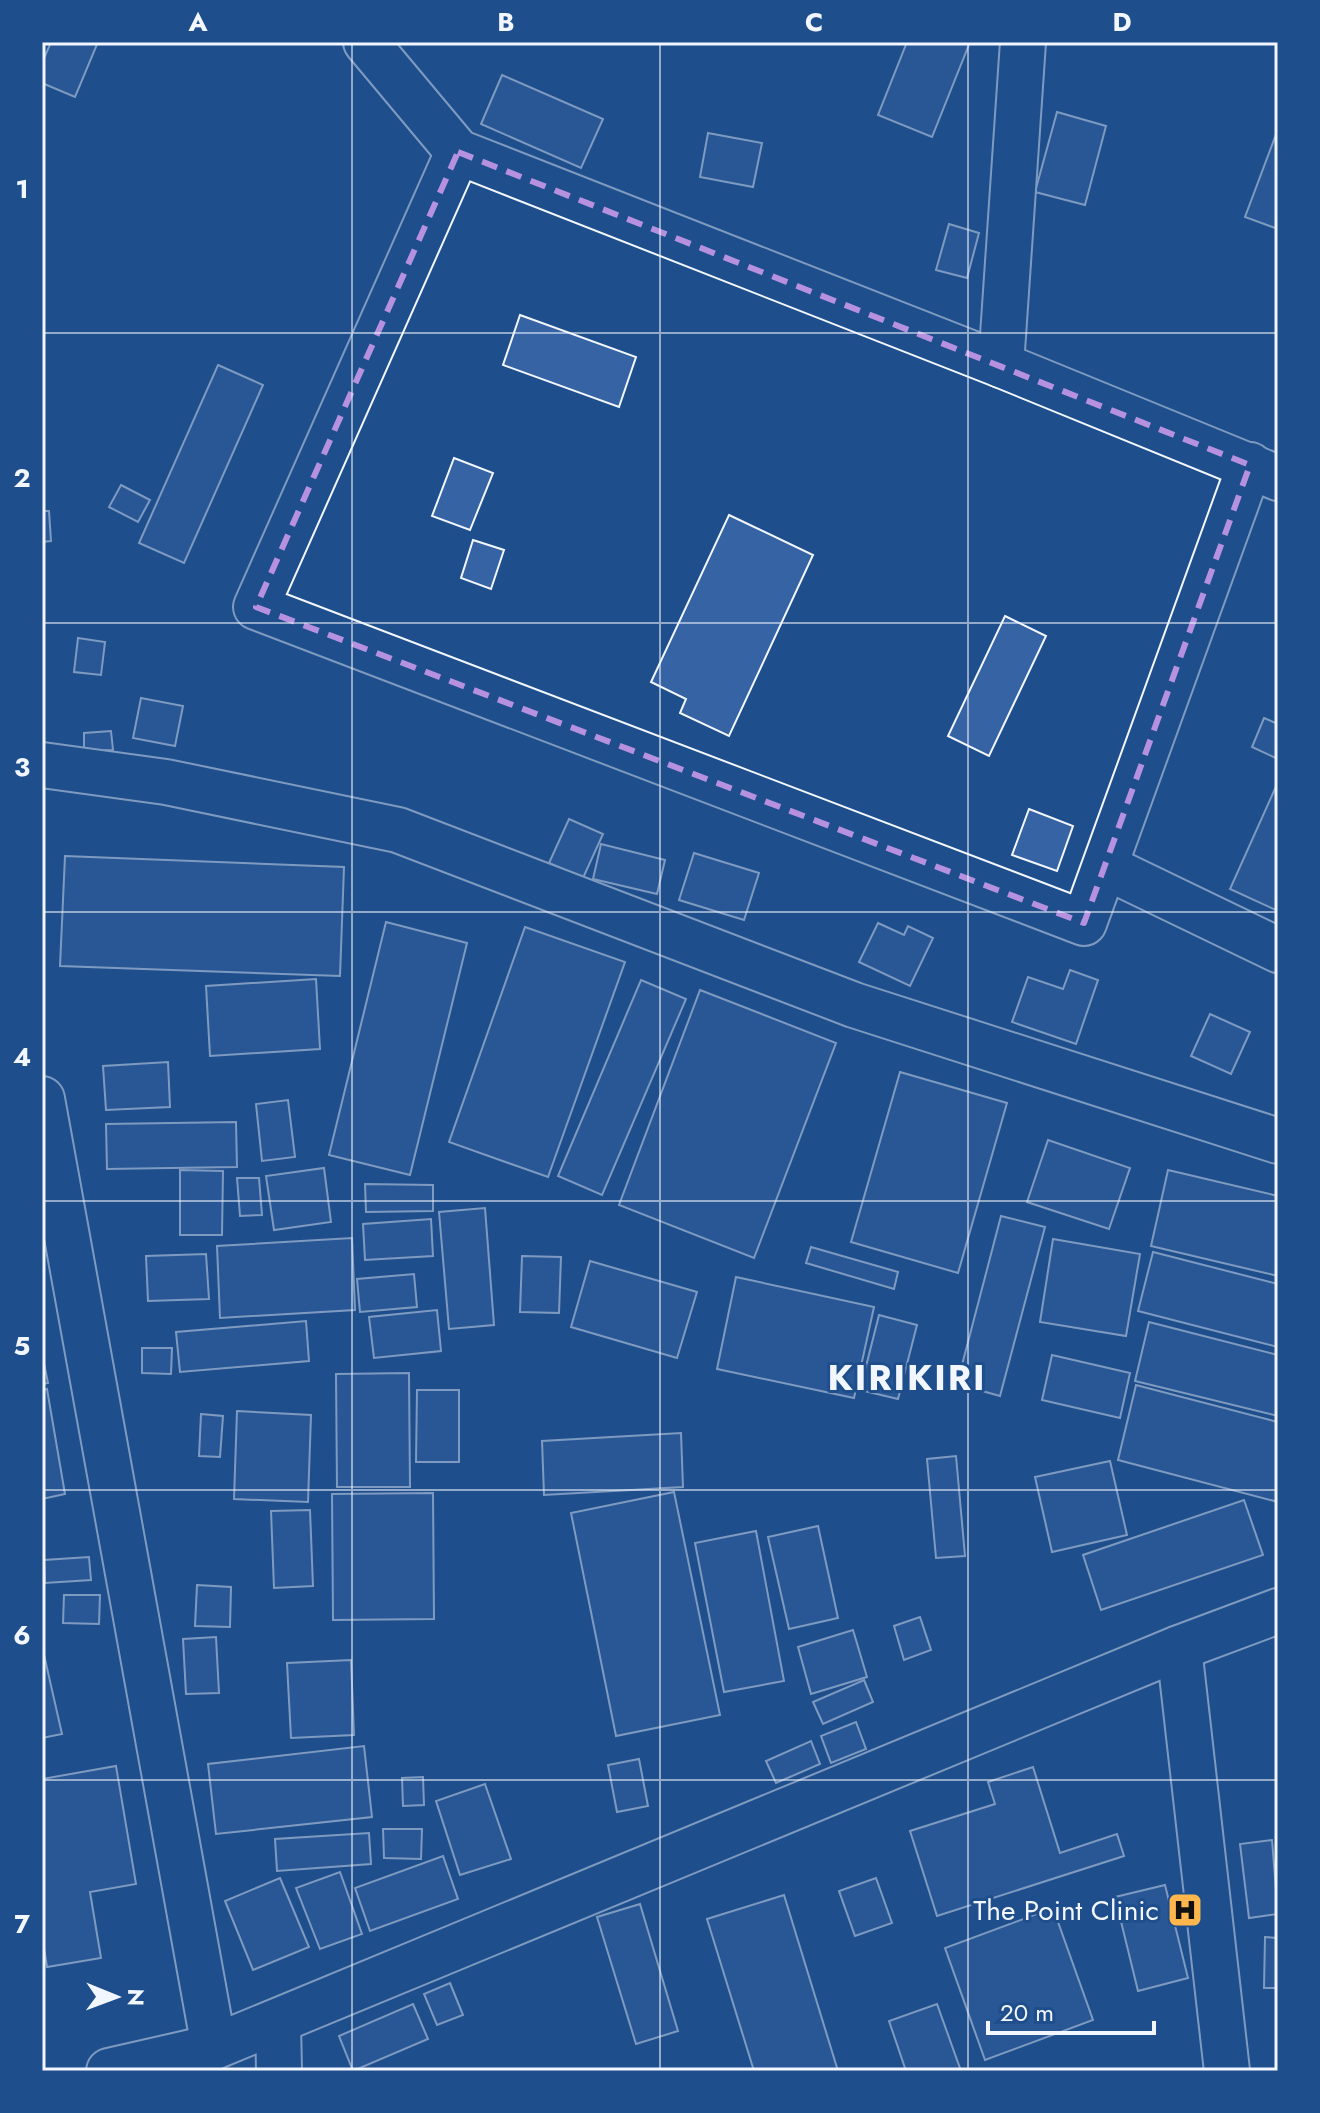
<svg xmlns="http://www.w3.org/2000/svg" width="1320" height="2113" viewBox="0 0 1320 2113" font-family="Jost,sans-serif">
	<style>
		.building { fill: #3563a3; stroke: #f2f6ff; stroke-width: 2 }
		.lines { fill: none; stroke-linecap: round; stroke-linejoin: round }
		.street-casing { stroke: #f2f6ff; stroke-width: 48 }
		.street { stroke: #1f4e8c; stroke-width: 44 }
		.marked { fill: none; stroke: #b691df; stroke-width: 6; stroke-dasharray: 16 10; stroke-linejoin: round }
		.grid { fill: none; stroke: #f2f6ff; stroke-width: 2; stroke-opacity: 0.55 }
		.labels { text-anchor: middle; stroke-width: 6; stroke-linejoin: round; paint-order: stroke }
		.poi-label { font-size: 28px; fill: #f2f6ff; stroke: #1f4e8c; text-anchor: end }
		.district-label { font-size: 36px; font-weight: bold; letter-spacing: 2px; fill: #f2f6ff; stroke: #1f4e8c }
		.neatline { fill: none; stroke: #f2f6ff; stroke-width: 3 }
		.grid-label { font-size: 26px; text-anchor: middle; font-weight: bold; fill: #f2f6ff }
	</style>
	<rect width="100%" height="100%" fill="#1f4e8c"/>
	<g class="building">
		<polygon points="51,42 98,42 75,97 42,83 42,63"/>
		<polygon points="907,42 970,42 932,137 878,115"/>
		<polygon points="502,75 603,119 581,168 481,124"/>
		<polygon points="1057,112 1106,126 1085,205 1035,192"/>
		<polygon points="1278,129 1278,229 1245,217"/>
		<polygon points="708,133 762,143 753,187 700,177"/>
		<polygon points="949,224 979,233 967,278 936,270"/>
		<polygon points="520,315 636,357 619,407 503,365"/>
		<polygon points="218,365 263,385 184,563 139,543"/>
		<polygon points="454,458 493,473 470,530 432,516"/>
		<polygon points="121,485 150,500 138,522 109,507"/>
		<polygon points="42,511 49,511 51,541 42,542"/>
		<polygon points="729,515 813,555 729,736 680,713 686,699 651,682"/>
		<polygon points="473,540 504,550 491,589 461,578"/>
		<polygon points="1005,616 1046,636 989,756 948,736"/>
		<polygon points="78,638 105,642 101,675 74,672"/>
		<polygon points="141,698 183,706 175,746 133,738"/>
		<polygon points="1264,718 1278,724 1278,759 1252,747"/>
		<polygon points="111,731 113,750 84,751 84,733"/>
		<polygon points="1278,782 1278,911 1230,889"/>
		<polygon points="1029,809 1073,826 1057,871 1012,855"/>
		<polygon points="569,819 603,834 583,878 549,863"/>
		<polygon points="601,844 665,860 657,894 593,879"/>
		<polygon points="694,853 759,873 744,920 679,900"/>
		<polygon points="65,856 344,867 340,976 60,966"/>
		<polygon points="386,922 467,943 410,1175 329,1155"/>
		<polygon points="878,923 904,935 908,926 933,938 910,986 859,962"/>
		<polygon points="525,927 625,962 548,1177 449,1142"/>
		<polygon points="1070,970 1098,980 1076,1044 1012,1022 1028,977 1063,989"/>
		<polygon points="316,979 320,1049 210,1056 206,986"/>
		<polygon points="641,980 686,999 602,1195 558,1176"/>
		<polygon points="700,990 836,1043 754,1258 619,1205"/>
		<polygon points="1210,1014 1250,1032 1231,1074 1191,1056"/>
		<polygon points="168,1062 170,1107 106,1110 103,1066"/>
		<polygon points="900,1072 1007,1103 958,1273 851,1242"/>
		<polygon points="288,1100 295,1157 262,1161 256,1104"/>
		<polygon points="236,1122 237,1167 107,1169 106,1124"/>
		<polygon points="1048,1140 1130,1168 1109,1229 1027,1202"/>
		<polygon points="324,1168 331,1222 274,1230 266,1176"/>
		<polygon points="180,1170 223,1171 222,1235 180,1235"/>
		<polygon points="1168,1170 1278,1196 1278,1276 1151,1246"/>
		<polygon points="237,1178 259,1178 262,1215 240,1216"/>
		<polygon points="365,1184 433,1185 433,1211 366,1212"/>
		<polygon points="485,1208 494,1325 449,1329 439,1212"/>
		<polygon points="1001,1216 1045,1227 1000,1396 957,1384"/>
		<polygon points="431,1219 433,1256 365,1260 363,1224"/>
		<polygon points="352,1238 355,1310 220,1318 217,1246"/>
		<polygon points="1053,1239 1140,1254 1126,1336 1040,1322"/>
		<polygon points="811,1247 898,1272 894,1289 806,1263"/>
		<polygon points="1153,1252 1278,1284 1278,1347 1138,1311"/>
		<polygon points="206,1254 209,1299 148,1301 146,1256"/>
		<polygon points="522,1256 561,1257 559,1313 520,1312"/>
		<polygon points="590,1261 697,1292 677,1358 571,1327"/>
		<polygon points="414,1274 417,1307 360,1312 357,1279"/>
		<polygon points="736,1277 874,1307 854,1398 717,1369"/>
		<polygon points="437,1310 441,1351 374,1358 369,1317"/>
		<polygon points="879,1315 917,1325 898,1399 860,1390"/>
		<polygon points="306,1321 309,1361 180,1372 176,1332"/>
		<polygon points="1149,1322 1278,1355 1278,1416 1135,1381"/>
		<polygon points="142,1348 172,1348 171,1374 142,1373"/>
		<polygon points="42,1354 48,1383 42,1384"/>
		<polygon points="1052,1355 1130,1373 1120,1418 1042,1400"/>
		<polygon points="409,1373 410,1487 337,1487 336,1374"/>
		<polygon points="1136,1385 1278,1422 1278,1502 1118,1460"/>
		<polygon points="47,1389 65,1494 42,1499 42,1390"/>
		<polygon points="417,1390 459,1390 459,1462 416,1462"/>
		<polygon points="237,1411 311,1415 308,1502 234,1499"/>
		<polygon points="201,1414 223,1416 220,1457 199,1456"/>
		<polygon points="681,1433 683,1487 544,1495 542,1441"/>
		<polygon points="956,1456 965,1556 936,1558 927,1459"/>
		<polygon points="1110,1461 1127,1535 1052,1552 1035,1477"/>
		<polygon points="674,1492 720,1715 616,1736 571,1513"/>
		<polygon points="433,1493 434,1619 333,1620 332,1494"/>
		<polygon points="1244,1500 1263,1555 1101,1610 1083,1555"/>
		<polygon points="310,1510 313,1586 274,1588 271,1511"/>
		<polygon points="818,1526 838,1618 789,1629 768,1537"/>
		<polygon points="756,1531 784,1681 724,1692 695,1543"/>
		<polygon points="89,1557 91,1580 45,1583 44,1560"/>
		<polygon points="197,1585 231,1587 230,1627 195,1626"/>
		<polygon points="64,1595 100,1595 99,1624 63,1623"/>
		<polygon points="920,1617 931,1650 904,1660 894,1626"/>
		<polygon points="853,1630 867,1677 811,1694 798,1647"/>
		<polygon points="216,1637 219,1693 186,1694 183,1639"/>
		<polygon points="42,1646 62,1734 42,1738"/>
		<polygon points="351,1660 354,1735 291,1738 287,1663"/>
		<polygon points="864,1680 873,1702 823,1724 813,1702"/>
		<polygon points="856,1722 866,1749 831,1763 821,1736"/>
		<polygon points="811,1741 820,1764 776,1783 766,1761"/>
		<polygon points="364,1746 372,1817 216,1834 208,1764"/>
		<polygon points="639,1759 648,1806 617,1812 608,1765"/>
		<polygon points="116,1766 136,1884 90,1892 101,1958 47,1967 42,1935 42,1779"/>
		<polygon points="1033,1767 1060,1853 1117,1834 1124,1856 937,1916 910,1831 995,1804 988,1782"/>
		<polygon points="423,1777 424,1805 403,1806 402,1778"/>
		<polygon points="485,1784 511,1859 460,1875 436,1801"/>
		<polygon points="383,1829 422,1829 421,1859 384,1858"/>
		<polygon points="369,1833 371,1864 277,1871 275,1839"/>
		<polygon points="1272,1840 1278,1914 1249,1918 1240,1844"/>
		<polygon points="443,1856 458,1899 370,1931 355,1888"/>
		<polygon points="340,1872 362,1934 320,1949 296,1888"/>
		<polygon points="280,1878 309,1947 253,1970 225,1901"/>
		<polygon points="876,1878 892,1923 855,1936 839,1891"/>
		<polygon points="1165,1885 1188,1978 1138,1991 1115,1897"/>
		<polygon points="784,1895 838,2071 754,2071 707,1919"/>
		<polygon points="640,1904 678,2031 636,2044 597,1917"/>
		<polygon points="1053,1908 1093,2020 985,2060 945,1948"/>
		<polygon points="1265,1937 1278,1938 1278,1988 1264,1988"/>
		<polygon points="450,1983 463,2015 437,2025 424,1994"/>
		<polygon points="413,2004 428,2039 353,2071 339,2036"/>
		<polygon points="937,2004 961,2071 906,2071 889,2021"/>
	</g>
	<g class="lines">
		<defs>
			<g id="street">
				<polyline points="366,42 458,152 1001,365 1278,478"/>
				<polyline points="458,152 256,607 1084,923 1250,465"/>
				<polyline points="1001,365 1023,42"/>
				<polyline points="42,765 166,782 398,830 854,1005 1278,1141"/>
				<polyline points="1106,867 1278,950"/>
				<polyline points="42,1099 214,2047"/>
				<polyline points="1179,1648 1227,2071"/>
				<polyline points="278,2022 279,2071"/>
				<polyline points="109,2071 214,2047 1179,1648 1278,1611"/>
			</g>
		</defs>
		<use href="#street" class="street-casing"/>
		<use href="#street" class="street"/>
	</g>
	<path d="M0 0H1320V2113H0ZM458 152 1250 465 1084 923 256 607Z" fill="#1f4e8c" fill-opacity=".55" fill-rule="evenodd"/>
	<path class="marked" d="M458 152 1250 465 1084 923 256 607Z"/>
	<path class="grid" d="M352 42V2071M660 42V2071M968 42V2071M42 333H1278M42 623H1278M42 912H1278M42 1201H1278M42 1490H1278M42 1780H1278"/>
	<defs>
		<symbol id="hospital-square" viewBox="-11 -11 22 22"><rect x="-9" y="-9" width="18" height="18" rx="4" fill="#ffb74d" stroke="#1f4e8c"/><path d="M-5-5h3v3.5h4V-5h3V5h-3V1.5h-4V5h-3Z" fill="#111"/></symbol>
	</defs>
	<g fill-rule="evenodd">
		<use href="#hospital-square" x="1165" y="1890" width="40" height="40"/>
	</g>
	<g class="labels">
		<g class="poi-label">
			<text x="1159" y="1920">The Point Clinic</text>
		</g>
		<g class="district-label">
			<text x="907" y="1390">KIRIKIRI</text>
		</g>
	</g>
	<rect width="1320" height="2113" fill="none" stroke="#1f4e8c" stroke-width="88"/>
	<g transform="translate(116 1997) rotate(91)" stroke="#1f4e8c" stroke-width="6" paint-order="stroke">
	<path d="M0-6L14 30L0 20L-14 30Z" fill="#f2f6ff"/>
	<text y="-12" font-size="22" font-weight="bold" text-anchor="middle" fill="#f2f6ff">N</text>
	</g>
	<path d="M988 2021v12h166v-12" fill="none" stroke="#f2f6ff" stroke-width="4"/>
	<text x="1000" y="2021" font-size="24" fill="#f2f6ff" stroke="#1f4e8c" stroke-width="6" paint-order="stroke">20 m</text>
	<rect x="44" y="44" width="1232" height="2025" class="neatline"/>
	<g class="grid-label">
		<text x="198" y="31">A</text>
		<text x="506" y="31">B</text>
		<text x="814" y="31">C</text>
		<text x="1122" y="31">D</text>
		<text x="22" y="198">1</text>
		<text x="22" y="487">2</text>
		<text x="22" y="776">3</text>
		<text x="22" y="1066">4</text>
		<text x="22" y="1355">5</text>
		<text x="22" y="1644">6</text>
		<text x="22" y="1933">7</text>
	</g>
</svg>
